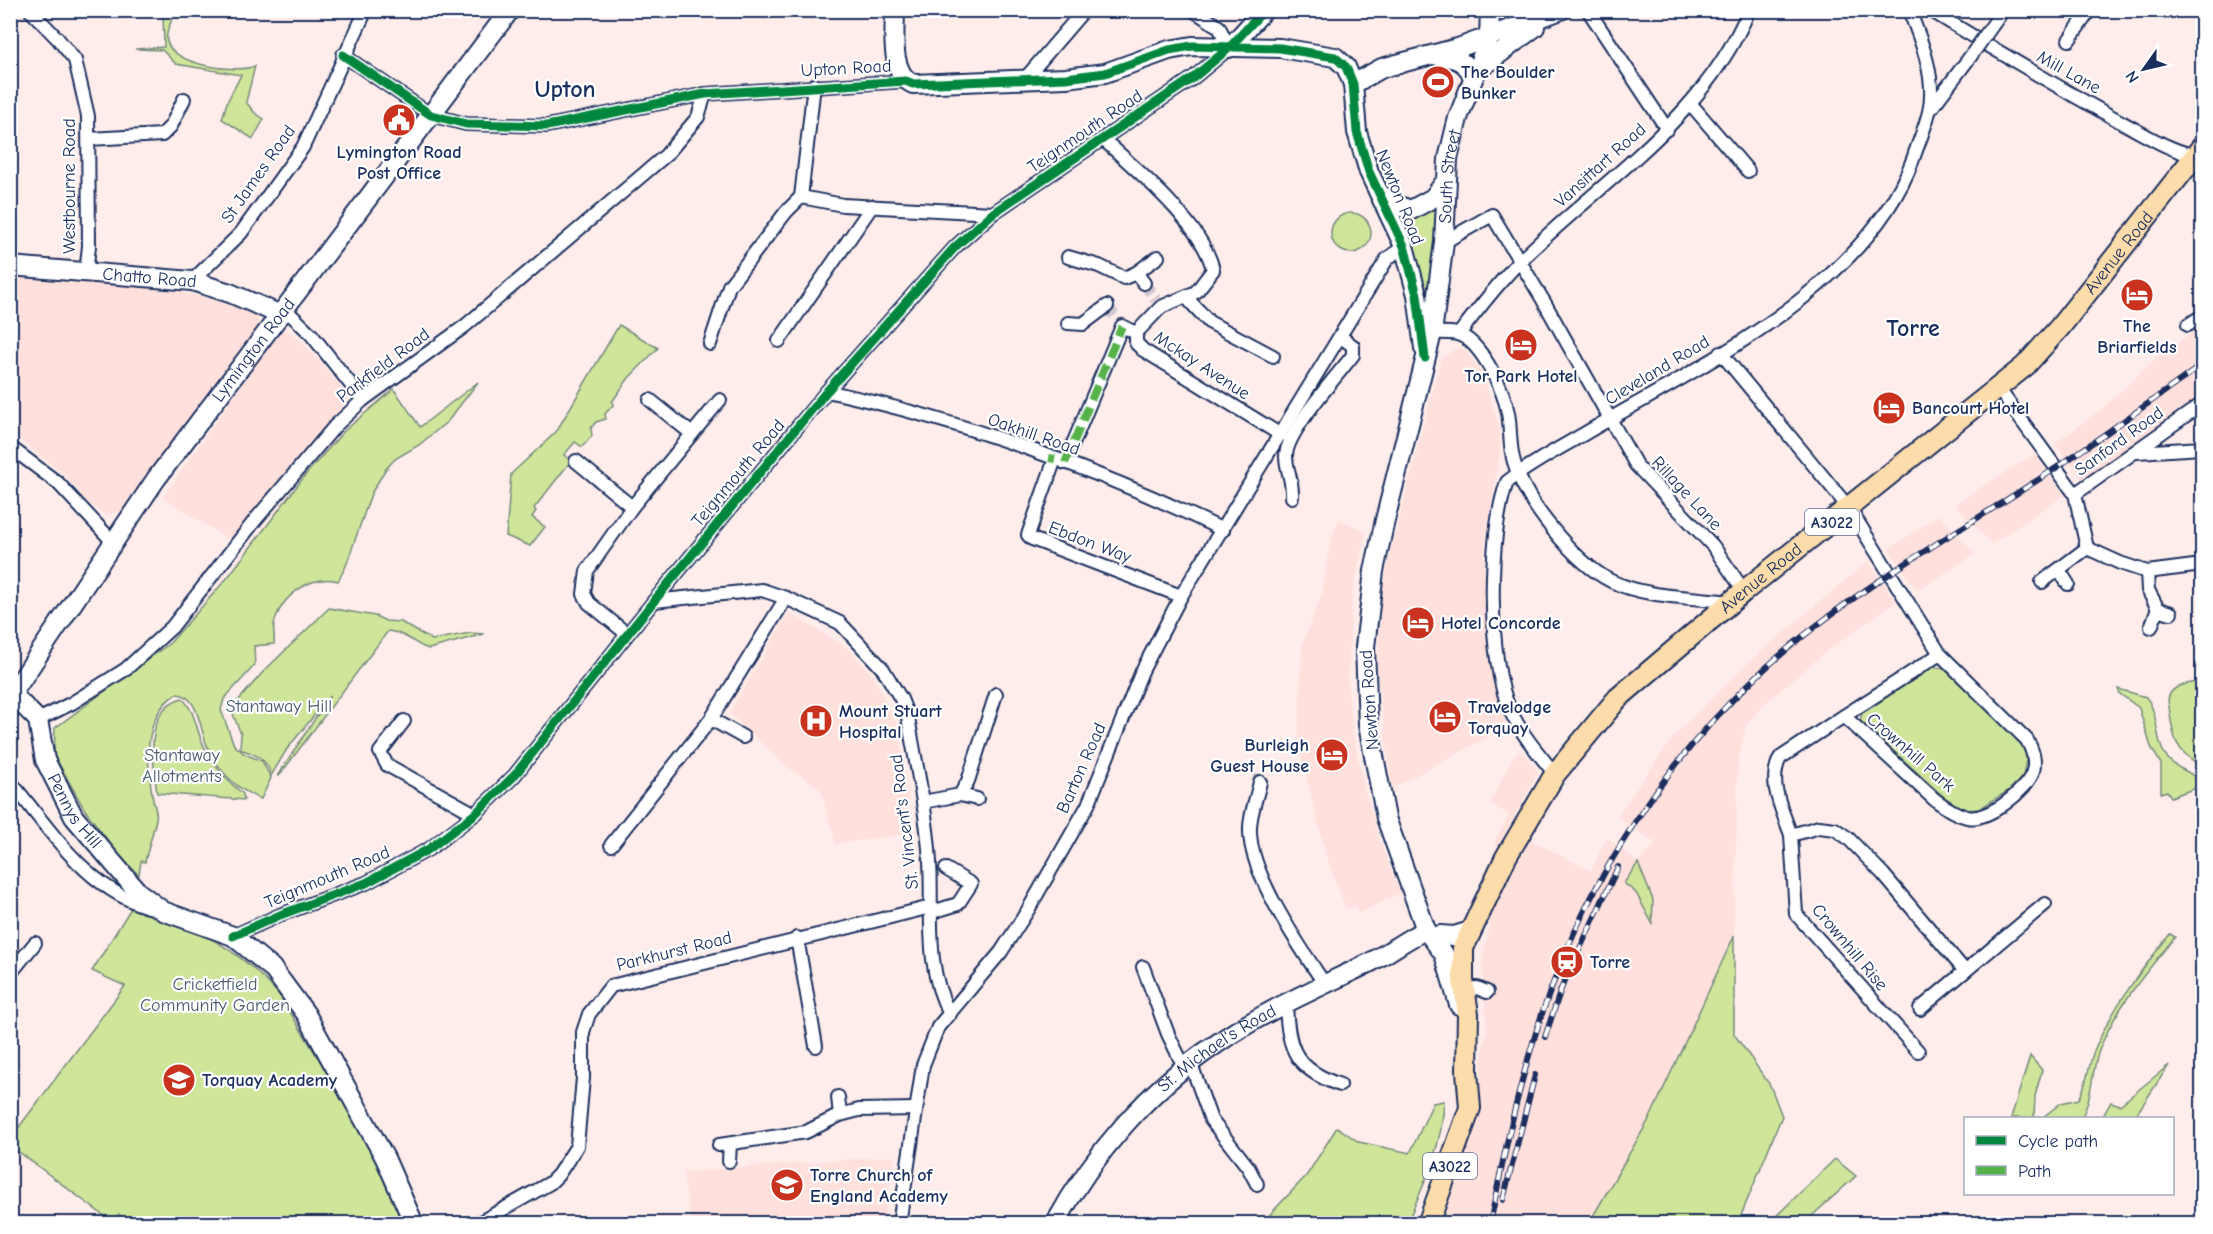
<svg xmlns="http://www.w3.org/2000/svg" width="2213" height="1234" viewBox="0 0 2213 1234" font-family="'Comic Neue',sans-serif">
	<style>
		.built { fill: #ffe0dd }
		.green { fill: #cfe59a; stroke: #758a7c; stroke-width: 1.5 }
		.lines { fill: none; stroke-linecap: round; stroke-linejoin: round }
		.street-tunnel { stroke: #d1c7cf; stroke-width: 12; stroke-dasharray: 12 6; stroke-linecap: butt }
		.street-casing { stroke: #1b2f5e; stroke-width: 16 }
		.secondary-casing { stroke: #1b2f5e; stroke-width: 22 }
		.primary-casing { stroke: #1b2f5e; stroke-width: 24 }
		.street { stroke: #fff; stroke-width: 12 }
		.secondary { stroke: #fff; stroke-width: 18 }
		.primary { stroke: #fddcac; stroke-width: 20 }
		.rail-casing { stroke: #1b2f5e; stroke-width: 6 }
		.rail { stroke: #fff; stroke-width: 4; stroke-dasharray: 11; stroke-linecap: butt }
		.street-bridge-casing { stroke: #1b2f5e; stroke-width: 16; stroke-linecap: butt }
		.street-bridge { stroke: #fff; stroke-width: 12 }
		.quiet { stroke: #55b248; stroke-width: 8; stroke-dasharray: 15 8; stroke-linecap: butt }
		.cycleway-casing { stroke: #fff; stroke-width: 13 }
		.cycleway { stroke: #00873e; stroke-width: 9 }
		.labels { text-anchor: middle; stroke-width: 4.5; stroke-linejoin: round; paint-order: stroke }
		.shield { fill: #fff; stroke: #5f6d8e; stroke-width: 1.5 }
		.shield-label { font-size: 16px; font-weight: bold; fill: #1b2f5e }
		.street-label { font-size: 18px; fill: #1b2f5e; stroke: #fff }
		.poi-label { font-size: 18px; font-weight: bold; fill: #1b2f5e; stroke: #fff; text-anchor: start }
		.park-label { font-size: 18px; fill: #485c6d; stroke: #fff }
		.district-label { font-size: 24px; font-weight: bold; fill: #1b2f5e; stroke: #fff }
	</style>
	<rect width="100%" height="100%" fill="#ffedeb"/>
	<filter id="ink" filterUnits="userSpaceOnUse"><feTurbulence type="fractalNoise" baseFrequency=".0167" numOctaves="2"/><feDisplacementMap in="SourceGraphic" scale="12" xChannelSelector="R" yChannelSelector="G"/><feConvolveMatrix kernelMatrix="1 2 1 2 8 2 1 2 1" color-interpolation-filters="sRGB"/></filter>
	<g filter="url(#ink)">
		<g class="built">
			<polygon points="10,275 153,287 223,300 244,306 257,316 261,329 121,511 106,515 89,504 63,473 11,433"/>
			<polygon points="2202,327 2202,400 2084,480 2054,444 2103,408 2163,352"/>
			<polygon points="286,330 300,339 349,396 237,545 163,497 276,336"/>
			<polygon points="1459,347 1466,351 1483,374 1499,426 1500,452 1484,549 1485,596 1489,654 1497,694 1507,727 1392,788 1377,672 1381,604 1389,558 1441,358"/>
			<polygon points="2035,454 2064,495 1991,544 1955,504"/>
			<polygon points="1939,515 1975,554 1917,591 1889,549"/>
			<polygon points="1339,519 1366,532 1352,595 1348,688 1353,735 1365,791 1379,839 1400,893 1358,914 1355,906 1346,910 1327,858 1298,744 1302,645 1322,594 1330,543"/>
			<polygon points="1868,561 1896,602 1828,650 1764,704 1746,725 1738,762 1734,936 1650,1118 1589,1223 1438,1224 1479,1113 1483,1047 1487,1030 1482,961 1493,908 1529,839 1591,871 1607,837 1638,863 1656,844 1617,816 1675,735 1748,663"/>
			<polygon points="789,613 846,647 873,675 899,729 913,833 836,844 820,788 785,765 729,713"/>
			<polygon points="1521,751 1538,772 1498,848 1494,842 1509,815 1490,803 1514,755"/>
			<polygon points="895,1156 883,1223 691,1223 683,1172"/>
		</g>
		<g class="green">
			<path d="M163 11H173C174 21 164 32 167 41 172 65 236 74 255 66L246 102 255 113 264 119 253 139 222 119 227 102 241 75 176 64 162 50 135 49 164 47Z"/>
			<polygon points="1445,182 1432,333 1393,204 1411,210"/>
			<circle cx="1351" cy="233" r="20"/>
			<polygon points="619,325 658,348 628,379 612,402 614,404 605,414 606,419 596,422 591,428 592,436 582,447 575,442 564,455 571,461 534,508 536,511 532,517 545,527 530,546 506,536 511,474 556,432"/>
			<path d="M478 382 448 421 419 445 395 459 385 470 371 494 346 566 338 581C310 574 280 597 274 625 273 631 275 638 274 644L254 646 255 665 224 699 221 710 234 745 245 754 262 761 271 778 261 799C237 790 219 771 208 748 200 732 199 693 176 694 141 717 147 765 153 800 154 805 158 814 156 819 154 830 148 848 145 862L141 861 139 875 120 857 85 810 54 755 55 728 170 643 228 577 306 474 344 431 394 389 420 427Z"/>
			<path d="M329 608 375 616 386 621 401 622 432 640 470 633 484 634 429 649C418 647 407 633 388 631L279 776 278 775 330 696 287 749 271 776C268 759 255 754 240 749L241 734 231 709 263 672Z"/>
			<polygon points="1933,667 1943,668 1979,701 2021,742 2027,755 2023,776 2008,791 1979,809 1966,810 1955,807 1860,721 1862,713"/>
			<path d="M2202 681V766C2171 750 2173 732 2168 700 2170 684 2189 684 2202 681Z"/>
			<path d="M2118 689 2146 697C2161 716 2153 744 2170 761 2177 768 2188 771 2195 777L2196 788 2171 797 2167 791 2161 793V764L2151 747 2139 708 2120 694Z"/>
			<path d="M182 698C194 709 195 724 201 739 209 762 225 779 243 794L244 800 157 793C153 762 143 709 182 698Z"/>
			<polygon points="1638,863 1653,900 1652,923 1636,893 1624,883"/>
			<path d="M131 908C142 913 151 915 162 918 208 932 249 959 280 996L370 1142 412 1223 128 1224 119 1214 111 1221 11 1146 10 1139 125 986 92 971Z"/>
			<path d="M2170 934 2175 937C2147 971 2117 1006 2100 1048 2091 1070 2093 1098 2081 1118H2011L2030 1056 2042 1070 2035 1096 2034 1117H2043L2061 1103 2079 1099C2088 1083 2088 1063 2096 1046 2115 1004 2142 969 2170 934Z"/>
			<polygon points="1734,936 1734,1034 1770,1085 1782,1116 1740,1218 1749,1223 1589,1223 1650,1118"/>
			<polygon points="2169,1065 2134,1118 2102,1118 2111,1102 2120,1105"/>
			<path d="M1444 1101C1443 1144 1424 1185 1407 1223H1262L1307 1175 1337 1127 1359 1142 1410 1153 1433 1103Z"/>
			<polygon points="1835,1159 1856,1176 1804,1223 1769,1223"/>
		</g>
		<g class="lines">
			<g class="street-tunnel">
				<polyline points="1144,283 1156,300"/>
				<polyline points="1107,306 1122,326"/>
			</g>
			<defs>
				<g id="street">
					<polyline points="30,10 58,39 75,60 88,116 89,246 86,273"/>
					<polyline points="1588,10 1667,129"/>
					<path d="M1930 10C1993 49 2056 86 2121 122 2141 132 2179 157 2201 155"/>
					<polyline points="1994,23 2003,10"/>
					<polyline points="2069,40 2090,10"/>
					<polyline points="343,55 431,115 466,124 547,126 705,94 906,81"/>
					<polyline points="1024,80 1084,10"/>
					<polyline points="1690,103 1748,171"/>
					<polyline points="1930,110 1970,57"/>
					<polyline points="89,139 162,135 171,126 184,99"/>
					<path d="M1104 140C1137 170 1204 226 1213 270L1196 292 1161 307 1136 333V343L1143 350 1281 435"/>
					<polyline points="801,197 814,85"/>
					<polyline points="1444,242 1492,215 1543,300 1636,465 1713,546 1744,591"/>
					<polyline points="1068,257 1099,266 1124,278 1136,273 1144,283"/>
					<polyline points="1136,273 1158,257"/>
					<polyline points="192,281 241,233 303,147 366,10"/>
					<polyline points="1186,297 1209,322 1273,356"/>
					<polyline points="285,309 311,334 363,400"/>
					<polyline points="1068,323 1083,324 1107,306"/>
					<polyline points="2188,325 2202,316"/>
					<path d="M1425 333C1435 333 1448 332 1457 334 1481 340 1504 391 1508 413 1511 429 1509 446 1514 462 1525 502 1574 562 1611 581 1646 598 1694 597 1732 602"/>
					<path d="M1459 334C1478 309 1498 283 1520 261 1601 181 1704 119 1749 10"/>
					<polyline points="779,341 872,206"/>
					<polyline points="710,344 729,286 786,212 801,197 843,205 993,213"/>
					<path d="M1721 353 1849 508 1940 654 2027 740C2032 749 2036 761 2033 771 2028 790 1987 822 1967 817 1954 814 1944 806 1934 799L1844 716 1780 758C1767 783 1783 811 1791 835"/>
					<polyline points="1998,388 2075,494 2202,404"/>
					<path d="M827 391C960 420 1101 470 1223 530"/>
					<polyline points="650,400 692,434"/>
					<polyline points="10,447 58,483 113,542"/>
					<polyline points="2137,452 2202,448"/>
					<polyline points="1055,459 1028,535 1032,539 1181,596"/>
					<polyline points="576,461 632,507"/>
					<polyline points="1065,463 1122,326 1136,333"/>
					<polyline points="2075,494 2087,548 2120,563 2147,572 2202,565"/>
					<path d="M1292 497C1293 479 1286 470 1286 456 1286 432 1338 375 1353 355V346L1341 337"/>
					<polyline points="2059,570 2068,584"/>
					<polyline points="2147,572 2148,590 2158,609 2171,613"/>
					<polyline points="2042,582 2087,548"/>
					<path d="M654 601 762 590 786 598 840 623 883 669 901 699 908 717C916 765 927 813 930 862 933 912 924 969 950 1014"/>
					<polyline points="2151,627 2158,609"/>
					<polyline points="627,634 589,603 584,594 587,571 632,507 720,400"/>
					<polyline points="1844,716 1940,654"/>
					<polyline points="711,719 743,737"/>
					<polyline points="38,720 72,703 126,669 172,627 256,519 335,426 363,400 465,326 666,155 698,117 705,94"/>
					<polyline points="404,721 380,752 387,765 475,814"/>
					<path d="M1555 774C1539 754 1521 734 1510 710 1487 660 1488 533 1507 482 1531 463 1558 449 1584 434 1697 367 1866 289 1913 159 1918 144 1925 128 1929 112 1937 79 1921 40 1909 10"/>
					<path d="M10 781C51 831 90 894 156 909"/>
					<path d="M1260 782C1257 797 1249 816 1250 831 1250 875 1300 947 1324 983"/>
					<polyline points="960,795 977,799"/>
					<polyline points="923,802 960,795 968,781 996,694"/>
					<polyline points="611,845 711,719 786,598"/>
					<polyline points="932,912 958,904 971,884 946,869"/>
					<polyline points="233,936 280,915 366,883 429,849 475,814 514,776 654,601 827,391 955,247 993,213 1193,78 1229,48 1219,27 1193,10"/>
					<polyline points="797,938 816,1046"/>
					<polyline points="1143,967 1168,1034 1185,1069"/>
					<polyline points="10,974 35,943"/>
					<polyline points="1465,990 1477,988 1487,992"/>
					<path d="M1286 1004C1288 1050 1295 1069 1340 1085"/>
					<polyline points="1920,1009 2045,904"/>
					<polyline points="1918,1051 1796,914 1791,835 1819,827 1835,829 1848,838 1883,874 1965,971"/>
					<polyline points="1191,1064 1211,1120 1248,1167 1257,1184"/>
					<polyline points="838,1097 840,1115"/>
					<polyline points="719,1145 806,1132 840,1115 859,1110 916,1109"/>
					<polyline points="729,1161 730,1144"/>
					<polyline points="477,1224 550,1183 558,1175 577,1146 583,1078 583,1032 589,1014 611,986 931,907"/>
					<polyline points="899,1224 923,1065 938,1027 1001,952 1028,910 1088,805 1142,671 1181,596 1387,259 1404,246"/>
				</g>
				<g id="secondary">
					<path d="M895 10C895 33 889 73 913 84L1066 78 1105 73 1169 50 1192 46 1280 48 1335 57 1346 67 1353 84 1357 132 1369 172 1404 246 1417 295 1424 348"/>
					<polyline points="1229,48 1264,10"/>
					<path d="M1437 56C1454 57 1466 60 1473 77"/>
					<polyline points="1478,70 1535,27"/>
					<polyline points="1353,84 1382,68 1458,48 1561,10"/>
					<polyline points="1379,193 1393,204 1411,210 1433,198 1445,182"/>
					<path id="s1" d="M10 266 192 281 230 293 281 315"/>
					<path id="s2" d="M13 695 38 720 45 760 74 817 138 892 163 911 233 936 272 968 306 1014 385 1158 414 1224"/>
					<path id="s3" d="M10 697 156 479 510 10"/>
					<polyline points="1440,935 1454,936 1470,931"/>
					<path id="s4" d="M1459 1005 1444 954 1426 930 1386 818 1368 725 1365 647 1374 571 1385 520 1432 333 1444 242 1448 159 1458 118 1489 38 1490 10"/>
					<path id="s5" d="M1055 1224C1093 1154 1149 1089 1215 1045 1262 1012 1316 989 1367 964 1388 954 1405 939 1426 930"/>
				</g>
				<g id="primary">
					<path id="s6" d="M1428 1224 1470 1108 1467 1071 1468 1014 1463 980V948L1506 857 1555 774 1618 698 1744 591 2025 366 2060 327 2202 147"/>
				</g>
			</defs>
			<use href="#street" class="street-casing"/>
			<use href="#secondary" class="secondary-casing"/>
			<use href="#primary" class="primary-casing"/>
			<use href="#street" class="street"/>
			<use href="#secondary" class="secondary"/>
			<use href="#primary" class="primary"/>
			<defs>
				<g id="rail">
					<polyline points="1545,1037 1561,989 1618,867"/>
					<polyline points="1503,1200 1535,1075"/>
					<path d="M1490 1224C1505 1149 1522 1068 1548 997 1591 877 1664 763 1757 676 1842 596 1947 539 2044 476 2098 440 2150 402 2202 365"/>
				</g>
			</defs>
			<use href="#rail" class="rail-casing"/>
			<use href="#rail" class="rail"/>
			<defs>
				<polyline id="street-bridge" points="1970,57 1994,23"/>
			</defs>
			<use href="#street-bridge" class="street-bridge-casing"/>
			<use href="#street-bridge" class="street-bridge"/>
			<g class="quiet">
				<polyline points="1049,458 1055,459"/>
				<polyline points="1065,463 1122,326"/>
			</g>
			<defs>
				<g id="cycleway">
					<polyline points="343,55 431,115 466,124 547,126 705,94 906,81 913,84 1066,78 1105,73 1169,50 1192,46 1280,48 1335,57 1346,67 1353,84 1357,132 1369,172 1404,246 1417,295 1425,358"/>
					<polyline points="233,936 280,915 366,883 429,849 475,814 514,776 654,601 827,391 955,247 993,213 1193,78 1229,48 1264,10"/>
				</g>
			</defs>
			<use href="#cycleway" class="cycleway-casing"/>
			<use href="#cycleway" class="cycleway"/>
		</g>
	</g>
	<defs>
		<symbol id="stadium-disc" viewBox="-11 -11 22 22"><circle r="9.5" fill="#c8321e" stroke="#fff"/><path d="M0-5a6.5 5 0 1 0 0 10a6.5 5 0 1 0 0-10ZM-3.5-1.8h7v3.6h-7Z" fill="#fff"/></symbol>
		<symbol id="civic-disc" viewBox="-11 -11 22 22"><circle r="9.5" fill="#c8321e" stroke="#fff"/><path d="M-.6-6.5H3V-4.5H.6V-3L4-1V1h2V6H-6V1h2V-1L-.6-3ZM-1.2 2.5V6h2.4V2.5Z" fill="#fff"/></symbol>
		<symbol id="hotel-disc" viewBox="-11 -11 22 22"><circle r="9.5" fill="#c8321e" stroke="#fff"/><path d="M-6-4.5h1.5V1H6V5H4.5V3h-9V5H-6ZM-4 0a1.8 1.8 0 1 1 3.6 0ZM.5 0V-2.5h3Q6-2.5 6 0Z" fill="#fff"/></symbol>
		<symbol id="hospital-disc" viewBox="-11 -11 22 22"><circle r="9.5" fill="#c8321e" stroke="#fff"/><path d="M-5-5h3v3.5h4V-5h3V5h-3V1.5h-4V5h-3Z" fill="#fff"/></symbol>
		<symbol id="station-disc" viewBox="-11 -11 22 22"><circle r="9.5" fill="#c8321e" stroke="#fff"/><path d="M-3-6H3Q5-6 5-4V2Q5 4 3 4L4.5 6H3L1.5 4h-3L-3 6H-4.5L-3 4Q-5 4-5 2V-4Q-5-6-3-6ZM-3.5-4v3h7v-3ZM-3.5 1v1.5H-2V1ZM2 1v1.5H3.5V1Z" fill="#fff"/></symbol>
		<symbol id="school-disc" viewBox="-11 -11 22 22"><circle r="9.5" fill="#c8321e" stroke="#fff"/><path d="M0-5L7-2L0 1L-7-2ZM-4 1L0 2.5L4 1V4Q0 6-4 4Z" fill="#fff"/></symbol>
	</defs>
	<g fill-rule="evenodd">
		<use href="#stadium-disc" x="1419" y="63" width="38" height="38"/>
		<use href="#civic-disc" x="380" y="101" width="38" height="38"/>
		<use href="#hotel-disc" x="2118" y="276" width="38" height="38"/>
		<use href="#hotel-disc" x="1502" y="326" width="38" height="38"/>
		<use href="#hotel-disc" x="1870" y="389" width="38" height="38"/>
		<use href="#hotel-disc" x="1399" y="604" width="38" height="38"/>
		<use href="#hotel-disc" x="1426" y="698" width="38" height="38"/>
		<use href="#hospital-disc" x="797" y="702" width="38" height="38"/>
		<use href="#hotel-disc" x="1313" y="736" width="38" height="38"/>
		<use href="#station-disc" x="1548" y="943" width="38" height="38"/>
		<use href="#school-disc" x="160" y="1061" width="38" height="38"/>
		<use href="#school-disc" x="768" y="1166" width="38" height="38"/>
	</g>
	<g class="labels">
		<g class="shield">
			<rect x="1805" y="509" width="54" height="26" rx="4.5"/>
			<rect x="1423" y="1153" width="54" height="26" rx="4.5"/>
		</g>
		<g class="shield-label">
			<text x="1832" y="528">A3022</text>
			<text x="1450" y="1172">A3022</text>
		</g>
		<g class="street-label">
			<text transform="translate(846 68) rotate(-3)" y="6">Upton Road</text>
			<text transform="translate(2069 72) rotate(29)" y="6">Mill Lane</text>
			<text transform="translate(1085 131) rotate(-34)" y="6">Teignmouth Road</text>
			<text transform="translate(1600 165) rotate(-42)" y="6">Vansittart Road</text>
			<text transform="translate(258 174) rotate(-55)" y="6">St James Road</text>
			<text dy="6" stroke="none"><textPath href="#s4" startOffset="854">South Street</textPath></text>
			<text transform="translate(69 186) rotate(-90)" y="6">Westbourne Road</text>
			<text transform="translate(1400 197) rotate(68)" y="6">Newton Road</text>
			<text dy="6" stroke="none"><textPath href="#s6" startOffset="1252">Avenue Road</textPath></text>
			<text dy="6" stroke="none"><textPath href="#s1" startOffset="140">Chatto Road</textPath></text>
			<text dy="6" stroke="none"><textPath href="#s3" startOffset="424">Lymington Road</textPath></text>
			<text transform="translate(383 365) rotate(-37)" y="6">Parkfield Road</text>
			<text transform="translate(1202 365) rotate(33)" y="6">Mckay Avenue</text>
			<text transform="translate(1657 370) rotate(-31)" y="6">Cleveland Road</text>
			<text transform="translate(1034 434) rotate(19)" y="6">Oakhill Road</text>
			<text transform="translate(2119 441) rotate(-36)" y="6">Sanford Road</text>
			<text transform="translate(738 473) rotate(-50)" y="6">Teignmouth Road</text>
			<text transform="translate(1687 493) rotate(47)" y="6">Rillage Lane</text>
			<text transform="translate(1090 542) rotate(21)" y="6">Ebdon Way</text>
			<text dy="6" stroke="none"><textPath href="#s6" startOffset="766">Avenue Road</textPath></text>
			<text transform="translate(1369 700) rotate(-94)" y="6">Newton Road</text>
			<text transform="translate(1911 752) rotate(41)" y="6">Crownhill Park</text>
			<text transform="translate(1081 768) rotate(-66)" y="6">Barton Road</text>
			<text dy="6" stroke="none"><textPath href="#s2" startOffset="135">Pennys Hill</textPath></text>
			<text transform="translate(904 822) rotate(-97)" y="6">St. Vincent's Road</text>
			<text transform="translate(327 877) rotate(-23)" y="6">Teignmouth Road</text>
			<text transform="translate(1850 947) rotate(50)" y="6">Crownhill Rise</text>
			<text transform="translate(674 951) rotate(-14)" y="6">Parkhurst Road</text>
			<text dy="6" stroke="none"><textPath href="#s5" startOffset="242">St. Michael's Road</textPath></text>
		</g>
		<g class="poi-label">
			<text x="1461" y="78">The Boulder<tspan x="1461" dy="21">Bunker</tspan></text>
			<text x="399" y="158" text-anchor="middle">Lymington Road<tspan x="399" dy="21">Post Office</tspan></text>
			<text x="2137" y="332" text-anchor="middle">The<tspan x="2137" dy="21">Briarfields</tspan></text>
			<text x="1521" y="382" text-anchor="middle">Tor Park Hotel</text>
			<text x="1912" y="414">Bancourt Hotel</text>
			<text x="1441" y="629">Hotel Concorde</text>
			<text x="1468" y="713">Travelodge<tspan x="1468" dy="21">Torquay</tspan></text>
			<text x="839" y="717">Mount Stuart<tspan x="839" dy="21">Hospital</tspan></text>
			<text x="1309" y="751" text-anchor="end">Burleigh<tspan x="1309" dy="21">Guest House</tspan></text>
			<text x="1590" y="968">Torre</text>
			<text x="202" y="1086">Torquay Academy</text>
			<text x="810" y="1181">Torre Church of<tspan x="810" dy="21">England Academy</tspan></text>
		</g>
		<g class="park-label">
			<text x="279" y="712">Stantaway Hill</text>
			<text x="182" y="761">Stantaway<tspan x="182" dy="21">Allotments</tspan></text>
			<text x="215" y="990">Cricketfield<tspan x="215" dy="21">Community Garden</tspan></text>
		</g>
		<g class="district-label">
			<text x="565" y="97">Upton</text>
			<text x="1913" y="336">Torre</text>
		</g>
	</g>
	<rect width="2213" height="1234" fill="none" stroke="#fff" stroke-width="36"/>
	<rect x="18" y="18" width="2177" height="1198" fill="none" stroke="#1b2f5e" stroke-width="2" filter="url(#ink)"/>
	<rect x="1964" y="1117" width="210" height="78" fill="#ffffff" stroke="#a4acbf" stroke-width="1.5"/>
	<rect x="1976" y="1136" width="30" height="9" fill="#00873e" stroke="#a4acbf" stroke-width="1.5"/>
	<text x="2018" y="1147" font-size="18" fill="#1b2f5e">Cycle path</text>
	<rect x="1976" y="1166" width="30" height="9" fill="#55b248" stroke="#a4acbf" stroke-width="1.5"/>
	<text x="2018" y="1177" font-size="18" fill="#1b2f5e">Path</text>
	<g transform="translate(2144 69) rotate(236)" stroke="#ffffff" stroke-width="4.5" paint-order="stroke">
	<path d="M0-4.5L10 22L0 15L-10 22Z" fill="#1b2f5e"/>
	<text y="-9" font-size="16" font-weight="bold" text-anchor="middle" fill="#1b2f5e">N</text>
	</g>
</svg>
